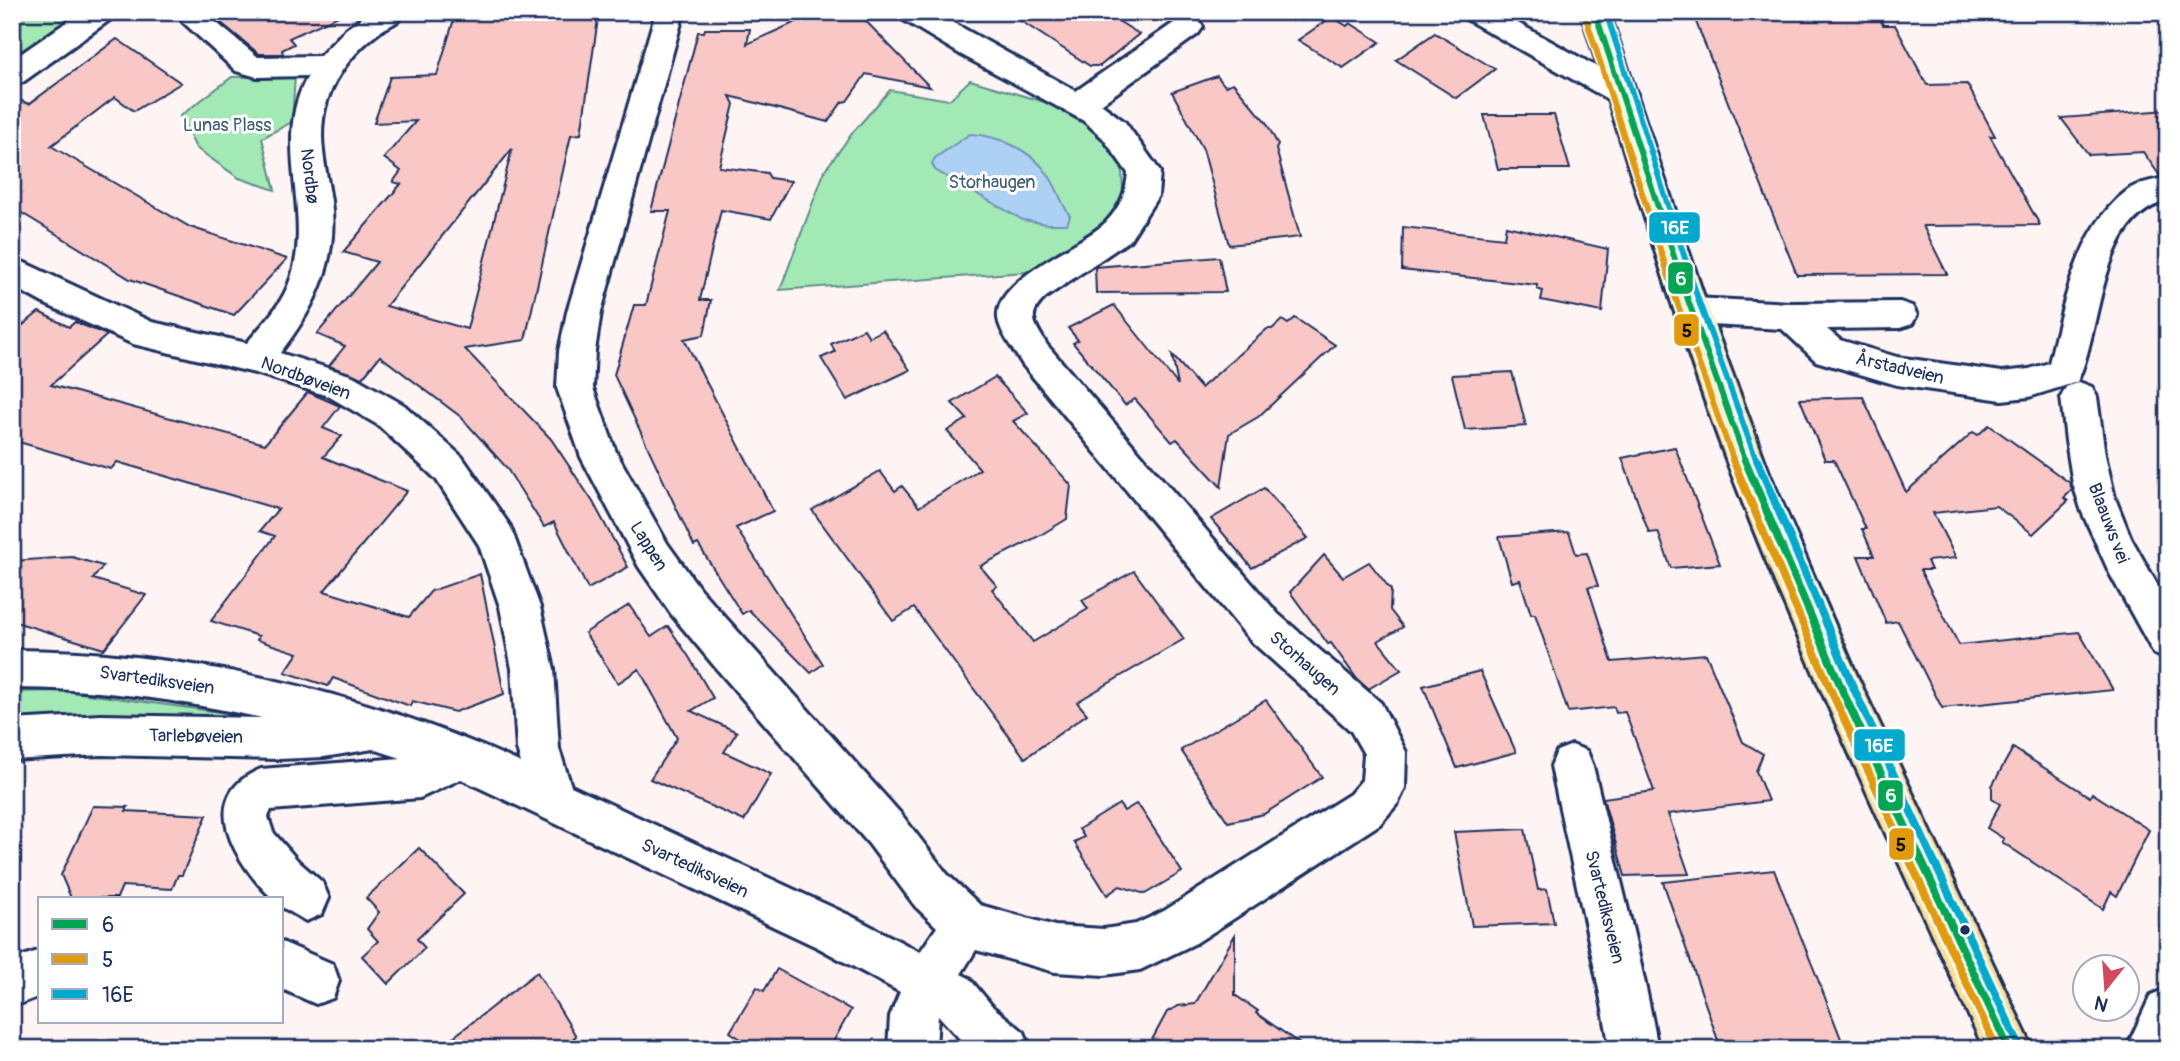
<svg xmlns="http://www.w3.org/2000/svg" width="2180" height="1061" viewBox="0 0 2180 1061" font-family="Pangolin,sans-serif">
	<style>
		.green { fill: #a2e9b6; stroke: #5e8c8a; stroke-width: 2 }
		.water { fill: #add1f5; stroke: #7390b9; stroke-width: 2 }
		.building { fill: #f9c8c6; stroke: #1b2f5e; stroke-width: 2; fill-rule: evenodd }
		.lines { fill: none; stroke-linecap: round; stroke-linejoin: round }
		.minor-casing { stroke: #1b2f5e; stroke-width: 6 }
		.major-casing { stroke: #1b2f5e; stroke-width: 6 }
		.minor { fill: #fff; fill-rule: evenodd }
		.major { fill: #fadf96; fill-rule: evenodd }
		.bus-1-far1-casing { stroke: #fff; stroke-width: 10 }
		.bus-1-casing { stroke: #fff; stroke-width: 13 }
		.bus-2-far1-casing { stroke: #fff; stroke-width: 10 }
		.bus-2-casing { stroke: #fff; stroke-width: 13 }
		.bus-3-far1-casing { stroke: #fff; stroke-width: 10 }
		.bus-3-casing { stroke: #fff; stroke-width: 13 }
		.bus-1-far1 { stroke: #00a651; stroke-width: 6 }
		.bus-1 { stroke: #00a651; stroke-width: 8 }
		.bus-2-far1 { stroke: #e19a09; stroke-width: 6 }
		.bus-2 { stroke: #e19a09; stroke-width: 8 }
		.bus-3-far1 { stroke: #00a9ce; stroke-width: 6 }
		.bus-3 { stroke: #00a9ce; stroke-width: 8 }
		.bus-dot { fill: #1b2f5e; stroke: #fff; stroke-width: 2.5 }
		.labels { text-anchor: middle; stroke-width: 6; stroke-linejoin: round; paint-order: stroke }
		.park-label { font-size: 18px; fill: #3d5e74; stroke: #fff }
		.street-label { font-size: 18px; fill: #1b2f5e; stroke: #fff }
		.line-badge { stroke: #fff; stroke-width: 2.5 }
		.badge-label { font-size: 19px; text-anchor: middle; font-weight: bold; fill: #fff }
		.pale-badge-label { font-size: 19px; text-anchor: middle; font-weight: bold; fill: #111 }
	</style>
	<rect width="100%" height="100%" fill="#fef4f4"/>
	<filter id="ink" filterUnits="userSpaceOnUse"><feTurbulence type="fractalNoise" baseFrequency=".0143" numOctaves="2"/><feDisplacementMap in="SourceGraphic" scale="14" xChannelSelector="R" yChannelSelector="G"/><feConvolveMatrix kernelMatrix="1 2 1 2 8 2 1 2 1" color-interpolation-filters="sRGB"/></filter>
	<g filter="url(#ink)">
		<g class="green">
			<polygon points="12,12 81,12 12,58"/>
			<polygon points="295,76 292,122 262,138 275,190 239,178 196,148 180,116 232,77"/>
			<polygon points="970,80 1065,108 1093,127 1114,151 1122,171 1123,192 1119,208 1107,225 1026,272 780,290 825,170 854,131 890,90 949,100"/>
			<polygon points="65,691 284,721 12,723 12,692"/>
		</g>
		<path class="water" d="M970 134C997 135 1031 150 1047 173 1057 186 1061 203 1070 216L1067 224H1048L1023 220 935 170 932 164 935 158Z"/>
		<g class="building">
			<polygon points="208,12 347,12 289,38 294,44 282,50 283,54 259,54"/>
			<path d="M545 12H599L581 134 571 135 525 340 465 349 551 439 593 502 628 567 588 589 554 522 544 527 506 467 461 417 380 356 362 378 329 366 345 346 317 334 377 262 343 252 401 184 393 182 401 171 384 158 416 121 374 123 390 77 437 75 455 16ZM512 149 467 329 386 306Z"/>
			<polygon points="818,12 857,12 930,87 866,74 847,101 842,102 828,122 730,96 734,104 719,167 767,173 770,178 791,181 771,219 721,210 700,300 711,300 704,335 684,339 773,511 736,528 823,664 811,673 749,610 742,614 698,544 694,546 614,375 634,305 646,305 670,211 651,211 698,32 704,32 705,29 750,29 747,44"/>
			<polygon points="1007,12 1104,12 1139,34 1100,66 1090,66"/>
			<polygon points="1692,12 1877,12 1883,25 1895,25 1927,85 1967,84 1995,136 1990,136 2040,225 1923,226 1947,274 1797,275"/>
			<polygon points="1332,17 1347,26 1350,23 1380,42 1343,68 1298,40"/>
			<polygon points="1435,33 1495,69 1456,98 1396,60"/>
			<polygon points="117,39 181,83 134,111 115,97 51,146 190,227 287,259 234,315 130,279 12,207 12,97 29,104"/>
			<polygon points="1217,76 1225,86 1233,83 1266,122 1278,145 1276,149 1300,237 1229,245 1203,149 1172,92"/>
			<polygon points="2168,110 2168,175 2160,176 2143,152 2089,155 2061,118"/>
			<polygon points="1484,115 1554,115 1570,169 1498,169"/>
			<polygon points="1506,226 1608,249 1602,312 1541,300 1543,291 1537,289 1537,285 1402,270 1403,227 1504,238"/>
			<polygon points="1219,257 1226,292 1096,293 1095,267"/>
			<polygon points="1114,305 1178,385 1172,355 1201,388 1267,329 1272,329 1282,320 1288,324 1295,318 1335,345 1258,417 1229,434 1221,487 1177,439 1172,442 1135,399 1125,405 1073,343 1078,340 1068,328"/>
			<polygon points="39,312 69,327 75,322 107,335 51,385 265,444 308,392 340,406 323,428 342,436 323,457 407,491 324,591 409,617 431,591 480,574 504,694 455,712 412,701 410,706 333,678 328,686 285,672 298,653 257,640 259,636 211,621 275,536 260,531 278,509 117,462 111,469 12,440 12,334"/>
			<polygon points="864,329 869,337 883,330 910,370 847,400 821,358 835,352 831,344"/>
			<polygon points="1512,372 1526,426 1465,430 1452,375"/>
			<polygon points="995,377 1028,413 1013,421 1071,485 1067,519 1039,536 980,566 997,586 992,589 1033,642 1088,609 1082,600 1134,571 1184,639 1077,702 1087,714 1025,758 914,608 893,621 812,510 880,471 895,491 902,486 919,507 980,469 947,431 967,419 952,403"/>
			<polygon points="1863,397 1906,492 1973,432 1978,435 1989,425 2070,483 2072,490 2064,498 2068,501 2033,534 1996,506 1933,513 1956,558 1927,561 1931,570 1920,570 1959,645 2079,632 2113,690 1942,708 1898,621 1886,623 1858,556 1874,556 1862,529 1866,529 1834,460 1825,460 1800,399"/>
			<polygon points="1675,447 1720,564 1671,568 1658,532 1649,533 1622,458"/>
			<polygon points="1264,488 1308,538 1252,568 1211,519"/>
			<polygon points="1569,532 1576,554 1587,553 1598,586 1588,587 1612,662 1706,654 1743,742 1763,754 1756,771 1768,801 1668,814 1689,874 1625,876 1603,798 1654,791 1625,712 1616,713 1614,707 1568,712 1535,614 1531,614 1520,580 1512,582 1499,537"/>
			<polygon points="1324,555 1343,577 1369,562 1391,590 1390,610 1403,627 1378,641 1401,670 1368,689 1357,679 1331,643 1328,644 1290,592"/>
			<polygon points="72,557 103,566 93,579 146,595 104,649 12,621 12,561"/>
			<polygon points="629,605 651,637 668,626 689,657 713,698 691,711 737,732 724,752 771,774 744,821 650,779 677,738 639,669 618,683 585,633"/>
			<polygon points="1480,671 1516,752 1457,768 1423,686"/>
			<polygon points="1266,700 1322,777 1264,814 1228,822 1181,750"/>
			<polygon points="2013,748 2090,797 2092,793 2149,830 2117,896 2111,892 2103,909 2002,842 2004,839 1987,828 2000,804 1992,799 1992,786"/>
			<polygon points="1119,804 1124,811 1136,804 1141,809 1182,872 1145,894 1120,886 1107,895 1074,842 1084,837 1079,829"/>
			<polygon points="93,806 128,807 126,811 207,815 182,875 178,875 172,889 122,886 117,898 71,898 61,875"/>
			<polygon points="1525,829 1538,890 1547,889 1554,923 1472,926 1454,832"/>
			<polygon points="419,848 464,894 417,939 425,948 388,984 362,956 378,941 367,929 379,912 366,898"/>
			<polygon points="1774,870 1817,977 1845,1049 1721,1049 1663,882"/>
			<polygon points="1235,935 1235,995 1258,1011 1256,1013 1307,1049 1147,1049 1167,1012 1178,1006 1195,1004"/>
			<polygon points="777,969 851,1010 829,1049 757,1049 730,1032 757,987 764,991"/>
			<polygon points="537,972 576,1036 560,1049 438,1049"/>
		</g>
		<g class="lines">
			<defs>
				<g id="minor">
					<polygon points="81,12 115,12 111,19 23,82 12,85 12,60"/>
					<path d="M198 12 206 14 258 57 320 56 346 29 370 12H406C400 22 390 25 381 31 356 49 337 72 327 101 316 136 326 167 331 201 339 260 315 308 280 353L353 376 404 405 462 457 510 526 540 607 554 669 559 749 571 786 851 916 920 952 937 927 915 906 869 844 716 668 672 615 639 567 581 457 557 388 559 351 567 312 656 12H684L601 312 595 351 593 388 616 452 667 543 700 589 901 814 947 874 980 905 1055 926 1104 929 1136 924 1164 911 1350 794 1362 780 1364 754 1351 731 1250 640 1023 365C1015 352 1003 337 999 323 986 281 1084 246 1107 221 1121 206 1126 192 1128 173L1103 138 1084 121 960 54 902 19 898 12H934L1076 91 1178 20 1188 18 1198 20 1203 27 1198 34 1101 104 1125 122 1155 164 1160 172 1158 196 1130 240 1046 297C1025 316 1035 324 1047 345L1278 614 1381 703 1406 752 1405 788 1398 803 1380 824 1196 943 1140 970 1104 975 1055 972 976 950 961 974 969 978 993 1007 1024 1032 1031 1049H969L938 1015 936 1049H888L890 1016 900 992 819 948 461 779 420 798 271 810 268 817 273 832 298 861 322 882 329 898 322 914 306 921 282 907V898H272C236 864 194 796 261 769L401 758 373 749 324 757 279 759 101 755 12 760V720L101 715 262 718C180 700 96 688 12 688V650C182 650 367 692 521 763L517 749 512 669 500 607 479 545 436 479 378 425 328 396 255 373 133 344 43 303 12 286V257L152 322 247 343C261 326 279 308 288 286 317 217 269 143 308 76L257 77 236 71 182 21 186 14Z"/>
					<polygon points="1462,12 1498,12 1633,87 1637,94 1633,101 1622,104 1611,101 1466,19"/>
					<path d="M2168 177V201C2098 216 2102 332 2077 382L2029 397 2002 400 1897 385 1816 361 1782 329 1694 324 1682 320 1677 311 1682 302 1694 298 1791 303 1900 302 1912 306 1917 315 1912 324 1900 328 1827 329 1840 340 1897 357 2002 372 2029 369 2049 363C2064 304 2077 225 2131 188 2141 182 2156 180 2168 177Z"/>
					<polygon points="2079,382 2092,387 2097,397 2105,455 2115,498 2131,538 2168,604 2168,659 2154,654 2110,574 2082,512 2073,484 2066,441 2061,397 2066,387"/>
					<path d="M1572 745 1587 751 1593 766C1615 860 1641 954 1658 1049H1610C1594 954 1570 860 1551 766L1557 751Z"/>
					<polygon points="282,942 333,964 339,981 333,998 316,1004 282,989"/>
					<polygon points="40,950 40,996 12,1007 12,960"/>
					<polygon points="2168,988 2168,1049 2126,1049 2151,995"/>
				</g>
				<path id="major" d="M1581 12H1609L1706 303 1770 475 1858 678 2033 1049H1984C1898 858 1807 670 1732 475 1674 323 1630 167 1581 12Z"/>
			</defs>
			<use href="#minor" class="minor-casing"/>
			<use href="#major" class="major-casing"/>
			<use href="#minor" class="minor"/>
			<use href="#major" class="major"/>
			<defs>
				<polyline id="bus-1-far1" points="1595,12 1689,303 1746,462"/>
				<polyline id="bus-1" points="1745,460 1843,692 2009,1049"/>
				<polyline id="bus-2-far1" points="1585,15 1678,305 1734,462"/>
				<polyline id="bus-2" points="1733,460 1832,693 1997,1049"/>
				<polyline id="bus-3-far1" points="1606,12 1699,302 1757,462"/>
				<polyline id="bus-3" points="1757,460 1854,689 2019,1045"/>
			</defs>
			<use href="#bus-1-far1" class="bus-1-far1-casing"/>
			<use href="#bus-1" class="bus-1-casing"/>
			<use href="#bus-2-far1" class="bus-2-far1-casing"/>
			<use href="#bus-2" class="bus-2-casing"/>
			<use href="#bus-3-far1" class="bus-3-far1-casing"/>
			<use href="#bus-3" class="bus-3-casing"/>
			<use href="#bus-1-far1" class="bus-1-far1"/>
			<use href="#bus-1" class="bus-1"/>
			<use href="#bus-2-far1" class="bus-2-far1"/>
			<use href="#bus-2" class="bus-2"/>
			<use href="#bus-3-far1" class="bus-3-far1"/>
			<use href="#bus-3" class="bus-3"/>
		</g>
	</g>
	<circle class="bus-dot" cx="1965" cy="930" r="6"/>
	<g class="labels">
		<g class="park-label">
			<text x="227" y="131">Lunas Plass</text>
			<text x="992" y="188">Storhaugen</text>
		</g>
		<g class="street-label">
			<text transform="translate(310 176) rotate(83)" y="6">Nordbø</text>
			<text transform="translate(1900 368) rotate(13)" y="6">Årstadveien</text>
			<text transform="translate(306 378) rotate(20)" y="6">Nordbøveien</text>
			<text transform="translate(2109 523) rotate(69)" y="6">Blaauws vei</text>
			<text transform="translate(649 546) rotate(58)" y="6">Lappen</text>
			<text transform="translate(1305 663) rotate(41)" y="6">Storhaugen</text>
			<text transform="translate(157 680) rotate(8)" y="6">Svartediksveien</text>
			<text transform="translate(196 736) rotate(1)" y="6">Tarlebøveien</text>
			<text transform="translate(695 868) rotate(25)" y="6">Svartediksveien</text>
			<text transform="translate(1605 907) rotate(76)" y="6">Svartediksveien</text>
		</g>
	</g>
	<g class="line-badge">
		<rect x="1648" y="211" width="53" height="33" rx="7" fill="#00a9ce"/>
		<rect x="1667" y="261" width="27" height="34" rx="7" fill="#00a651"/>
		<rect x="1673" y="313" width="27" height="34" rx="7" fill="#e19a09"/>
		<rect x="1853" y="728" width="53" height="34" rx="7" fill="#00a9ce"/>
		<rect x="1877" y="779" width="27" height="33" rx="7" fill="#00a651"/>
		<rect x="1888" y="827" width="27" height="34" rx="7" fill="#e19a09"/>
	</g>
	<g class="badge-label">
		<text x="1675" y="234">16E</text>
		<text x="1681" y="285">6</text>
		<text x="1879" y="752">16E</text>
		<text x="1891" y="802">6</text>
	</g>
	<g class="pale-badge-label">
		<text x="1687" y="337">5</text>
		<text x="1901" y="851">5</text>
	</g>
	<rect width="2180" height="1061" fill="none" stroke="#fff" stroke-width="42"/>
	<rect x="21" y="21" width="2138" height="1019" fill="none" stroke="#1b2f5e" stroke-width="2.5" filter="url(#ink)"/>
	<rect x="38" y="897" width="245" height="126" fill="#ffffff" stroke="#a4acbf" stroke-width="2"/>
	<rect x="52" y="919" width="35" height="10" fill="#00a651" stroke="#a4acbf" stroke-width="2"/>
	<text x="102" y="932" font-size="21" fill="#1b2f5e">6</text>
	<rect x="52" y="954" width="35" height="10" fill="#e19a09" stroke="#a4acbf" stroke-width="2"/>
	<text x="102" y="967" font-size="21" fill="#1b2f5e">5</text>
	<rect x="52" y="989" width="35" height="10" fill="#00a9ce" stroke="#a4acbf" stroke-width="2"/>
	<text x="102" y="1002" font-size="21" fill="#1b2f5e">16E</text>
	<g transform="translate(2106 988) rotate(197)"><circle r="33" fill="#ffffff" stroke="#a4acbf" stroke-width="2"/>
	<path d="M0-5L12 26L0 18L-12 26Z" fill="#d1495b"/>
	<text y="-10" font-size="19" font-weight="bold" text-anchor="middle" fill="#1b2f5e">N</text>
	</g>
</svg>
